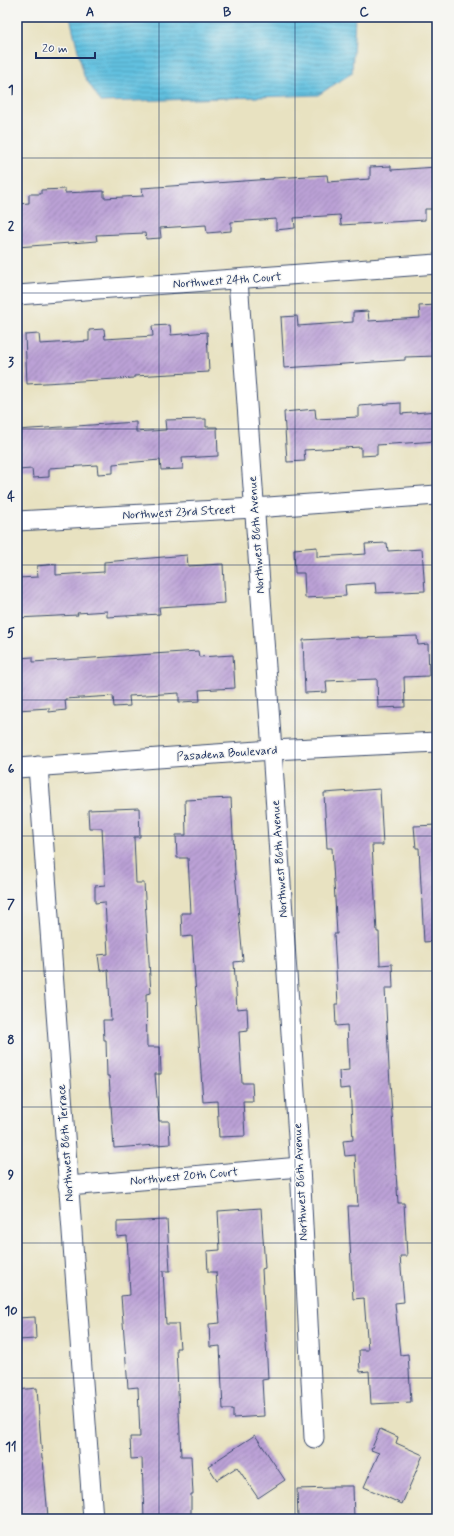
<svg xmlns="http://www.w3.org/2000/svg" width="454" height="1536" viewBox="0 0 454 1536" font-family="Mynerve,sans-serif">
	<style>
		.water { fill: url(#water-rules); stroke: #3e789f }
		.building { fill: url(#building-hatch) }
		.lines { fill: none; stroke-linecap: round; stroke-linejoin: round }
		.street-casing { stroke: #3a4a6d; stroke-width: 21 }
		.street { stroke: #fff; stroke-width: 19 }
		.grid { fill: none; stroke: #1b2f5e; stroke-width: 1; stroke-opacity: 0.55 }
		.labels { text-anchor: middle; stroke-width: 3; stroke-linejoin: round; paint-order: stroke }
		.street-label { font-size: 12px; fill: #1b2f5e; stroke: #f6f6f2 }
		.neatline { fill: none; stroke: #1b2f5e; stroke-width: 1.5 }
		.grid-label { font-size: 13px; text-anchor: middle; font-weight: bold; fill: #1b2f5e }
	</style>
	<defs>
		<pattern id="water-rules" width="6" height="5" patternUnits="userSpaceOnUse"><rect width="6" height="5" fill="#62c1e0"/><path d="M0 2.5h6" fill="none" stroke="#509db9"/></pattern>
		<pattern id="building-hatch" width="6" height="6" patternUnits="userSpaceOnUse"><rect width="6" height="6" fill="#bba1d6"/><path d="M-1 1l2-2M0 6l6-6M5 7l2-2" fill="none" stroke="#9784b1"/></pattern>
	</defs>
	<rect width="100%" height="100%" fill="#f6f6f2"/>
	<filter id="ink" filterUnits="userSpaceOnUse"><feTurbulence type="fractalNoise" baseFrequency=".025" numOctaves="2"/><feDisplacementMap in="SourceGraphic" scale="8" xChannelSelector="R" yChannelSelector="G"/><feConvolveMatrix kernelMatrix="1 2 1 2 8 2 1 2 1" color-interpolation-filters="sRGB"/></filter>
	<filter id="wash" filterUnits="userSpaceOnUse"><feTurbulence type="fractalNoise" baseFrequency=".012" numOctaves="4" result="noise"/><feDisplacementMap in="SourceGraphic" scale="16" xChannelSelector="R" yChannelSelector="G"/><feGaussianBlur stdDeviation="0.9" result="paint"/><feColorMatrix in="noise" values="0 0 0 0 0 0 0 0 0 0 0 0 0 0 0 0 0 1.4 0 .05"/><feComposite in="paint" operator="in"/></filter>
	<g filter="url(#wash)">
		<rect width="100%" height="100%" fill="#e8e2c1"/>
		<polygon class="water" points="70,17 355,17 352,73 318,95 101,102 84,76"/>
		<g id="blocks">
			<g class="building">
				<polygon points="391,166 391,170 437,167 437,209 425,209 425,220 341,225 340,215 294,218 295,228 276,230 276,219 231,222 231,231 207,233 206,225 160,228 161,238 146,239 145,233 96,235 97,241 17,247 17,204 29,203 29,194 41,194 41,190 65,189 65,193 104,191 104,198 143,196 142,188 273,179 273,178 327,175 328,182 370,179 370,167"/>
				<polygon points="437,305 437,356 405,357 405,360 284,368 281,317 297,316 298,326 353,322 353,312 368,311 369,321 420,318 419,306"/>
				<polygon points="170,325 171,335 207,332 209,372 134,376 134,378 27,384 25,335 39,334 40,344 89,341 89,330 104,329 105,339 153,336 152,326"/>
				<polygon points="401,403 401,414 437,411 437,441 377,445 377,455 361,456 361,447 304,450 305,461 287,462 284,412 315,409 316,419 359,417 359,406"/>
				<polygon points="206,419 206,427 217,427 218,456 182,458 183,469 161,470 160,460 113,464 113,473 98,474 97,465 49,468 49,477 33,478 32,469 17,470 17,430 136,422 136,432 166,430 165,420"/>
				<polygon points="387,543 388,551 422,549 425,591 376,593 375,583 345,585 346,596 305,598 304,573 295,573 294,549 317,547 317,557 366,554 365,544"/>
				<polygon points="187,555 188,566 223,564 225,603 159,607 160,614 107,617 107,611 77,613 78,615 17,618 17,578 38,577 37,566 56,564 56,575 104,572 104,562"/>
				<polygon points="417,636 418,645 428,644 429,676 404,677 405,707 378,708 377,679 326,681 327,692 305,693 303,640 359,637 359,638"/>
				<polygon points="198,651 199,657 233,655 235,688 199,690 200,701 179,702 179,693 129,696 130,706 114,707 113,696 65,699 66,710 49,712 49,708 17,710 17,658 33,657 33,662"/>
				<polygon points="380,789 383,845 372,845 377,932 379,932 380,965 392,964 393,988 385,988 389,1068 398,1203 404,1203 407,1256 400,1256 404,1302 395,1303 400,1355 408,1354 411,1402 371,1404 369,1371 360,1372 359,1350 368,1350 364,1298 353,1299 348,1206 358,1206 355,1155 345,1156 343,1141 353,1140 350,1088 340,1089 339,1071 349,1070 347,1025 336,1026 335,1004 338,1004 334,934 337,934 332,848 327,848 324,793"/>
				<polygon points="231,798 235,873 243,961 234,962 237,1009 247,1008 248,1031 239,1032 242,1083 252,1083 253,1101 243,1101 245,1136 219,1137 217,1101 203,1102 192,936 182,937 181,913 191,913 188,858 177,858 176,835 186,835 185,800"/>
				<polygon points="139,808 140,837 134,837 136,883 144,883 151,993 146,994 147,1047 160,1047 161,1074 155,1074 159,1121 169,1121 170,1144 114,1148 109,1076 107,1076 106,1040 104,1040 103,1020 111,1020 108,970 100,970 98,955 108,954 105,902 95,903 95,886 105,885 102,828 89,828 88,810"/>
				<polygon points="437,825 437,941 424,942 419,848 416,848 414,826"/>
				<polygon points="261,1208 265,1268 262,1269 268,1379 262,1380 264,1416 233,1418 233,1409 223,1409 220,1346 210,1347 209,1324 220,1323 216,1272 208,1272 207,1251 220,1250 218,1211"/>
				<polygon points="167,1220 170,1271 163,1271 166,1324 178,1324 180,1348 176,1348 181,1456 191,1456 193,1494 191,1494 191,1519 144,1519 142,1458 131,1459 130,1437 140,1437 138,1387 128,1388 121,1296 130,1295 127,1236 117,1237 117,1222"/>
				<polygon points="35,1317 36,1339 17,1340 17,1318"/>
				<polygon points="37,1388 42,1459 43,1459 48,1517 17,1519 17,1390"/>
				<polygon points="380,1429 398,1437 396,1443 423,1455 402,1504 364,1487 379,1453 371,1450"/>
				<polygon points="255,1435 285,1480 258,1498 237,1467 217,1480 208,1466"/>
				<polygon points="332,1486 353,1486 354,1519 298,1519 297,1489 332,1488"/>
			</g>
		</g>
	</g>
	<g filter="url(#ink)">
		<use href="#blocks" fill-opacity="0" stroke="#3a4a6d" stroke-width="1"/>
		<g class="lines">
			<defs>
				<g id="street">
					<polyline points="238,280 272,750 300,1167 314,1438"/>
					<polyline points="17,295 437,264"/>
					<polyline points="17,521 254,508 437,495"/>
					<polyline points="38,766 93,1519"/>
					<polyline points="17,768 272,750 437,742"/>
					<polyline points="68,1186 300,1167"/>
				</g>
			</defs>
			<use href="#street" class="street-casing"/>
			<use href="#street" class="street"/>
		</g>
	</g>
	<path class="grid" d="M159 17V1519M295 17V1519M17 158H437M17 293H437M17 429H437M17 565H437M17 700H437M17 836H437M17 971H437M17 1107H437M17 1243H437M17 1378H437"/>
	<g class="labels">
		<g class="street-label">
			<text transform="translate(227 280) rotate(-4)" y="4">Northwest 24th Court</text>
			<text transform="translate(179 512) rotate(-3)" y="4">Northwest 23rd Street</text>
			<text transform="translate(256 535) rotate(-94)" y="4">Northwest 86th Avenue</text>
			<text transform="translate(227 753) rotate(-4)" y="4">Pasadena Boulevard</text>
			<text transform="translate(279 859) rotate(-94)" y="4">Northwest 86th Avenue</text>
			<text transform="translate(65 1143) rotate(-94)" y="4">Northwest 86th Terrace</text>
			<text transform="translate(184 1176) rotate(-5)" y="4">Northwest 20th Court</text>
			<text transform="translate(300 1182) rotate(-93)" y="4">Northwest 86th Avenue</text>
		</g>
	</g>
	<rect width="454" height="1536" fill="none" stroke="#f6f6f2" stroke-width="44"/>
	<path d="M36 52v6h59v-6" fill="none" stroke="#1b2f5e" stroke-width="2"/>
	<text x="42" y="52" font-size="12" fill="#1b2f5e" stroke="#f6f6f2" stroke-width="3" paint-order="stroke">20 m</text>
	<rect x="22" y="22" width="410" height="1492" class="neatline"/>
	<g class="grid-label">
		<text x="90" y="16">A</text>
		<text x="227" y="16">B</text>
		<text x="364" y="16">C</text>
		<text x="11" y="94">1</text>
		<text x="11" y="230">2</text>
		<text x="11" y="366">3</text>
		<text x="11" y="501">4</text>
		<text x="11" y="637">5</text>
		<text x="11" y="773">6</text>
		<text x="11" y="908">7</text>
		<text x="11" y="1044">8</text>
		<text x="11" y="1179">9</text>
		<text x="11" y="1315">10</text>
		<text x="11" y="1451">11</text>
	</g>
</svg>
